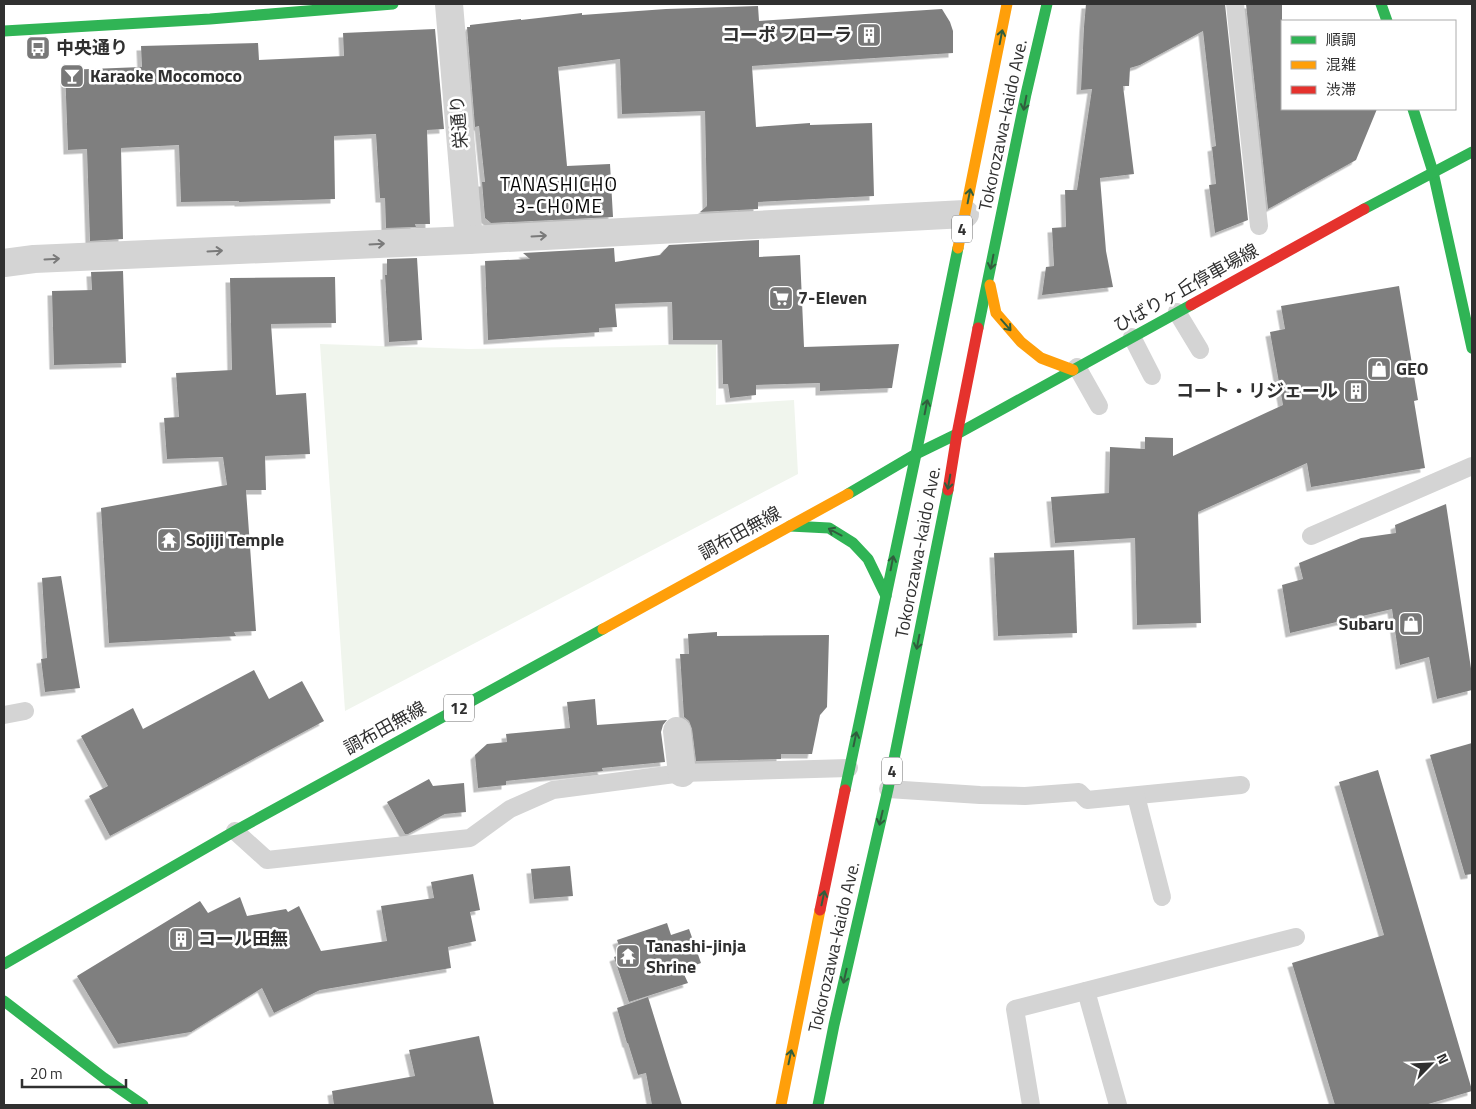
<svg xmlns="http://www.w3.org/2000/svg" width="1476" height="1109" viewBox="0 0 1476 1109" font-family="'Titillium Web','Noto Sans JP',sans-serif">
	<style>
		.green { fill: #f0f5ed }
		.building { fill: #7f7f7f; filter: url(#shadow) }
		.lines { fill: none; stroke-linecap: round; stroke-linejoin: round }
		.lane { stroke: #d4d4d4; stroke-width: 18 }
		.street { stroke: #d4d4d4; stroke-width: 28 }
		.fast { stroke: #30b455; stroke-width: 11 }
		.slow { stroke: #ff9f0a; stroke-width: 11 }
		.jam { stroke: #e5322d; stroke-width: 11 }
		.oneway { stroke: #305e3d }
		.oneway2 { stroke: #7a7a7a }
		.labels { text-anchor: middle; stroke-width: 5; stroke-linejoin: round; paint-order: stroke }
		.shield { fill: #fff; stroke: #6e6e6e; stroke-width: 1 }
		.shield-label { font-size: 16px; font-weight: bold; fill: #303030 }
		.poi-label { font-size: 18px; font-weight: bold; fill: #303030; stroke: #fff; text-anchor: start }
		.street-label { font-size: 18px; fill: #303030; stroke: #fff }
		.neighbourhood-label { font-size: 19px; letter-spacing: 1px; fill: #000; stroke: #fff }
	</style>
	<defs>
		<filter id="shadow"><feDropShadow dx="-4.5" dy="4.5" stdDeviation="0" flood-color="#0004"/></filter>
	</defs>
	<rect width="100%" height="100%" fill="#fff"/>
	<polygon class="green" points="320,344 469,349 716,344 716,405 794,400 798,474 345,711"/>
	<g class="building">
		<polygon points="1086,4 1225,4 1248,220 1215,233 1209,185 1216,184 1212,147 1216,146 1203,31 1140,65 1130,68 1129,86 1123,86 1134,174 1100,178 1106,251 1113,287 1042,295 1046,267 1054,266 1052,228 1066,227 1065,190 1077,190 1092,89 1081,90 1084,27"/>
		<polygon points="1246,4 1282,4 1282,109 1377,109 1356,160 1268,209"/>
		<polygon points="758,6 759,21 942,9 950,22 953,31 953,53 752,66 756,127 810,123 810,125 872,123 874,196 758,202 758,209 700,212 707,206 705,111 622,114 620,59 558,67 567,166 610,164 613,217 491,223 485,218 482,182 485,182 479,126 475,127 467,27 470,27 470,25 521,19 521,20 582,13 582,15 666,9"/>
		<polygon points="435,29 444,129 427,130 430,224 415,224 416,227 386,228 385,198 380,198 376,134 334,136 335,199 239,202 239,201 181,202 179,145 121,148 123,239 90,241 87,149 68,150 65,70 142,67 141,46 258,43 259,60 344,56 343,33"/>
		<polygon points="759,240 759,257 800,255 804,347 899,344 892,388 820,391 820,383 756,385 756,395 730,398 728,384 723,384 722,340 673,340 672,302 615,304 617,327 599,328 599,332 488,340 485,261 530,259 523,253 614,248 615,262 660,255 669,245"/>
		<polygon points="417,258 422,340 389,342 385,275 387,275 387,259"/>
		<polygon points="123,271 126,363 54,365 52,291 92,290 91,272"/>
		<polygon points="335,277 336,323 271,324 276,395 306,393 310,454 265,456 266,490 246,490 256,631 234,632 236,636 109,643 101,508 227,485 223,457 167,459 164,418 179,417 176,373 232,370 230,278"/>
		<polygon points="1399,286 1418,400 1414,401 1425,468 1311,487 1307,463 1198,512 1201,623 1137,625 1135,538 1055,543 1051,497 1109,493 1110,447 1145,449 1145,437 1173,438 1173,456 1283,405 1270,332 1285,329 1281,306"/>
		<polygon points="1446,504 1472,675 1472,690 1437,699 1429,657 1400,665 1392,609 1290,633 1282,585 1303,579 1299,563 1361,538 1396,533 1395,525"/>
		<polygon points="1074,550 1077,633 998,636 994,553"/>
		<polygon points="61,576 80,688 45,692 41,659 47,658 42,578"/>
		<polygon points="717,632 717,636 829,635 827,707 820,715 812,754 781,754 781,759 696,761 692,729 689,721 684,717 680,654 689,654 688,634"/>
		<polygon points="254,670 269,699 302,681 324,721 110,836 89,796 108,786 81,736 133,708 143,729"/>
		<polygon points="595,699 597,725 667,720 663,725 661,732 665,762 602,768 603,771 506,781 506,785 478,788 475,755 487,744 507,742 506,734 570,728 567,702"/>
		<polygon points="1472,743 1472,874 1465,875 1430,755"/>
		<polygon points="1378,770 1472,1090 1472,1091 1425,1105 1335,1105 1292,963 1384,935 1339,782"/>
		<polygon points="429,779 433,786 464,783 466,812 445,814 408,834 405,834 387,802"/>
		<polygon points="570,866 573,896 534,899 531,869"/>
		<polygon points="473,874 480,910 470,912 476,941 448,947 451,968 320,990 274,1013 262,988 191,1032 118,1044 77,976 200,901 208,913 240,897 247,916 286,909 288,912 299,906 321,951 387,941 381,906 434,898 431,882"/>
		<polygon points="667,923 671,935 689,929 701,963 682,970 688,983 629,1002 614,957 622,954 617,940"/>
		<polygon points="648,997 669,1065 682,1105 652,1105 646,1073 638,1075 628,1043 627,1043 617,1008"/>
		<polygon points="479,1036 494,1105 334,1105 332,1091 415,1076 409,1050"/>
	</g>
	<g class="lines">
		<g class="lane">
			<polyline points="1235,4 1259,226"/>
			<polyline points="1177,312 1200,350"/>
			<polyline points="1132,337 1152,376"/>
			<polyline points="1077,367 1099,406"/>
			<polyline points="1311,536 1472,466"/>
			<polyline points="4,715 25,711"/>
			<polyline points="888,789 980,795 1025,796 1079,792 1087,800 1241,785"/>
			<polyline points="1136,796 1162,897"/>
			<polyline points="235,831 267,860 470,838 510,809 553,790 682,773 849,768"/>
			<polyline points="1086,991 1118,1105"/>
			<polyline points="1031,1105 1015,1009 1296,937"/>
		</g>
		<g class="street">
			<polyline points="449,4 469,240"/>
			<polyline points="4,263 34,259 469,240 965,214"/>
			<polyline points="677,731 682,773"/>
		</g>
		<g class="fast">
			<polyline points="1381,4 1387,21"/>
			<polyline points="4,31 210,19 393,4"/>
			<polyline points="1413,109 1433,172 1472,348"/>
			<polyline points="1364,209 1472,152"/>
			<polyline points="978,328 1026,94 1047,4"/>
			<polyline points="916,454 957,434 1191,305"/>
			<polyline points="848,494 916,454"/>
			<polyline points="790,526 829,528 853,543 868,559 886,596"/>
			<polyline points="845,790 916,454 958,248"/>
			<polyline points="4,964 235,831 603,629"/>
			<polyline points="4,1001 104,1078 143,1105"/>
			<polyline points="818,1105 834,1025 888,789 948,490"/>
		</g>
		<g class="slow">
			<polyline points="958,248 1007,4"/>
			<polyline points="990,285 996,313 1021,342 1041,358 1073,370"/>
			<polyline points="603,629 848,494"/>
			<polyline points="781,1105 820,910"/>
		</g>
		<g class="jam">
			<polyline points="1191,305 1364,209"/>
			<polyline points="948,490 957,434 978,328"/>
			<polyline points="820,910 845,790"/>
		</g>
	</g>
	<defs><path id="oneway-shaft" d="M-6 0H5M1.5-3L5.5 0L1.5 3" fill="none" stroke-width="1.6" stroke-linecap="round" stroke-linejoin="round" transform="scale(1.25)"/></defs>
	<g class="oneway">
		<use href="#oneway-shaft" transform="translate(1001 37) rotate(-79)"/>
		<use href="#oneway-shaft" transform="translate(1025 103) rotate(101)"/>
		<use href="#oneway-shaft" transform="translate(969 196) rotate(-79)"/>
		<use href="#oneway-shaft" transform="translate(992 262) rotate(101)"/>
		<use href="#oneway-shaft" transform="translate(1006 325) rotate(49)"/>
		<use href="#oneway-shaft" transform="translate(926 407) rotate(-79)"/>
		<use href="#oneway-shaft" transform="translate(949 482) rotate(100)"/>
		<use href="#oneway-shaft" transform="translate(835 532) rotate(-152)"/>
		<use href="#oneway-shaft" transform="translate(892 563) rotate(-79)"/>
		<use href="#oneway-shaft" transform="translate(918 642) rotate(101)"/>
		<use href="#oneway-shaft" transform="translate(855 739) rotate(-78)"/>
		<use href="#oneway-shaft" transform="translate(881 818) rotate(103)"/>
		<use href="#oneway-shaft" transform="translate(823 898) rotate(-78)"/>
		<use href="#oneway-shaft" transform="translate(845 976) rotate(103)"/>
		<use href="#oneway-shaft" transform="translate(790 1057) rotate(-78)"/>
	</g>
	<g class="oneway2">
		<use href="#oneway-shaft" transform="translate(539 236) rotate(-3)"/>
		<use href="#oneway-shaft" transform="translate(377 244) rotate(-3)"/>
		<use href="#oneway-shaft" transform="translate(215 251) rotate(-3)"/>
		<use href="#oneway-shaft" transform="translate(52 259) rotate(-3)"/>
	</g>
	<defs>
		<symbol id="building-square" viewBox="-11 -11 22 22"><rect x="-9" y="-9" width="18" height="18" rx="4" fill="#787878" stroke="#fff"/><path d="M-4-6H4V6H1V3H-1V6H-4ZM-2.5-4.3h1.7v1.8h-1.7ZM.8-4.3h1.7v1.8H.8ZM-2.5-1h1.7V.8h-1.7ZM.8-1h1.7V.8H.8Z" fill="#fff"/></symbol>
		<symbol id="bus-square" viewBox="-11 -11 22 22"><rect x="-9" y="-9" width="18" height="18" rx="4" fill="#787878" stroke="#fff"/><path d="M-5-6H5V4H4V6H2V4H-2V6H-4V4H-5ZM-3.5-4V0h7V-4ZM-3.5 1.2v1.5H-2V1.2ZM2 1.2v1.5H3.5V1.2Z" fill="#fff"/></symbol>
		<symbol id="bar-square" viewBox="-11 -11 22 22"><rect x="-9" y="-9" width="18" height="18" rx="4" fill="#787878" stroke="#fff"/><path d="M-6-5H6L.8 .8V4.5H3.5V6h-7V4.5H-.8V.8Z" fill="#fff"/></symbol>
		<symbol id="supermarket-square" viewBox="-11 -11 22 22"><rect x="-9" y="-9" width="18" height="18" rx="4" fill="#787878" stroke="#fff"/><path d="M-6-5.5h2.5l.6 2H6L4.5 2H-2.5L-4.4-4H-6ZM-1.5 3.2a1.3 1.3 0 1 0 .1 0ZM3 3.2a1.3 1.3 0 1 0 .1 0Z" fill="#fff"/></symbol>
		<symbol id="shop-square" viewBox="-11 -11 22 22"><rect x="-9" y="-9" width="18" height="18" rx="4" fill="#787878" stroke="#fff"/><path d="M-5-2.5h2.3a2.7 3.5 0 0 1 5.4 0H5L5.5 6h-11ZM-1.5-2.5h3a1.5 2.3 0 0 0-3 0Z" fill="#fff"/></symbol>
		<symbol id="temple-square" viewBox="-11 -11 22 22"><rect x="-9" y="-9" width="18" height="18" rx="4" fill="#787878" stroke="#fff"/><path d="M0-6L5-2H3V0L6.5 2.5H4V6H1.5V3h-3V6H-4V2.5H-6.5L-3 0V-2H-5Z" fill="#fff"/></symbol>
	</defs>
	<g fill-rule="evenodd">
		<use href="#building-square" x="855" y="21" width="28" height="28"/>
		<use href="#bus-square" x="24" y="34" width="28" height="28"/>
		<use href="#bar-square" x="58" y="62" width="28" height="28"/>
		<use href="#supermarket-square" x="767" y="284" width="28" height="28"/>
		<use href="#shop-square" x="1365" y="355" width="28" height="28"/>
		<use href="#building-square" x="1342" y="377" width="28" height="28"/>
		<use href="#temple-square" x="155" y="526" width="28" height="28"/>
		<use href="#shop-square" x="1397" y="610" width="28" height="28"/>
		<use href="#building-square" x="167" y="925" width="28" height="28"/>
		<use href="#temple-square" x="614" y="942" width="28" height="28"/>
	</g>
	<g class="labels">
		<g class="shield">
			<rect x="952" y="215.5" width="20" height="27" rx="4"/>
			<rect x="444" y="694.5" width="30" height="27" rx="4"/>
			<rect x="882" y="757.5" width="20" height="27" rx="4"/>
		</g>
		<g class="shield-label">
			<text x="962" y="235">4</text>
			<text x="459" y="714">12</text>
			<text x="892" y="777">4</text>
		</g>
		<g class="poi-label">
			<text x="852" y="41" text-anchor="end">コーポ フローラ</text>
			<text x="56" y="54">中央通り</text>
			<text x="90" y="82">Karaoke Mocomoco</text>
			<text x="798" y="304">7-Eleven</text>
			<text x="1396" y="375">GEO</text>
			<text x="1338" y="397" text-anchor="end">コート・リジェール</text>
			<text x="186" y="546">Sojiji Temple</text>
			<text x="1394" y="630" text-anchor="end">Subaru</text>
			<text x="198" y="945">コール田無</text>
			<text x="646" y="952">Tanashi-jinja<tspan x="646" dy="21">Shrine</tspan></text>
		</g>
		<g class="street-label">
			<text transform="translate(459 122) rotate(-95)" y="6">栄通り</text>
			<text transform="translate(1003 125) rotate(-78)" y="6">Tokorozawa-kaido Ave.</text>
			<text transform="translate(1186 288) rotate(-29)" y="6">ひばりヶ丘停車場線</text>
			<text transform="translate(740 533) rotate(-29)" y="6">調布田無線</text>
			<text transform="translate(918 552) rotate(-79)" y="6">Tokorozawa-kaido Ave.</text>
			<text transform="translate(385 728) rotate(-29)" y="6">調布田無線</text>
			<text transform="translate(834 947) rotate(-77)" y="6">Tokorozawa-kaido Ave.</text>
		</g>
		<g class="neighbourhood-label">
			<text x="559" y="191">TANASHICHO<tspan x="559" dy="22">3-CHOME</tspan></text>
		</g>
	</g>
	<rect width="1476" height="1109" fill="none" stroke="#303030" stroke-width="10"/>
	<rect x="1281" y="20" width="175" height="90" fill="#ffffff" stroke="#acacac"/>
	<rect x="1291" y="36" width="25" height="8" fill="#30b455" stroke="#acacac"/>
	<text x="1326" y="45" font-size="15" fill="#303030">順調</text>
	<rect x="1291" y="61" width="25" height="8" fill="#ff9f0a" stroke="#acacac"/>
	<text x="1326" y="70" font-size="15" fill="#303030">混雑</text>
	<rect x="1291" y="86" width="25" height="8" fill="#e5322d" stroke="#acacac"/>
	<text x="1326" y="95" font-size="15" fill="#303030">渋滞</text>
	<g transform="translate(1431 1064) rotate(66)" stroke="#ffffff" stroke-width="4" paint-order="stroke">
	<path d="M0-4L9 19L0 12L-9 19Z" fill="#303030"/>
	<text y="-8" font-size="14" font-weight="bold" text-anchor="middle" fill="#303030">N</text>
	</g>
	<path d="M22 1079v8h104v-8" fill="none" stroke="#303030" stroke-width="2.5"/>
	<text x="30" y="1079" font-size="15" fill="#303030" stroke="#ffffff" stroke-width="4" paint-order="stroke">20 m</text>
</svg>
